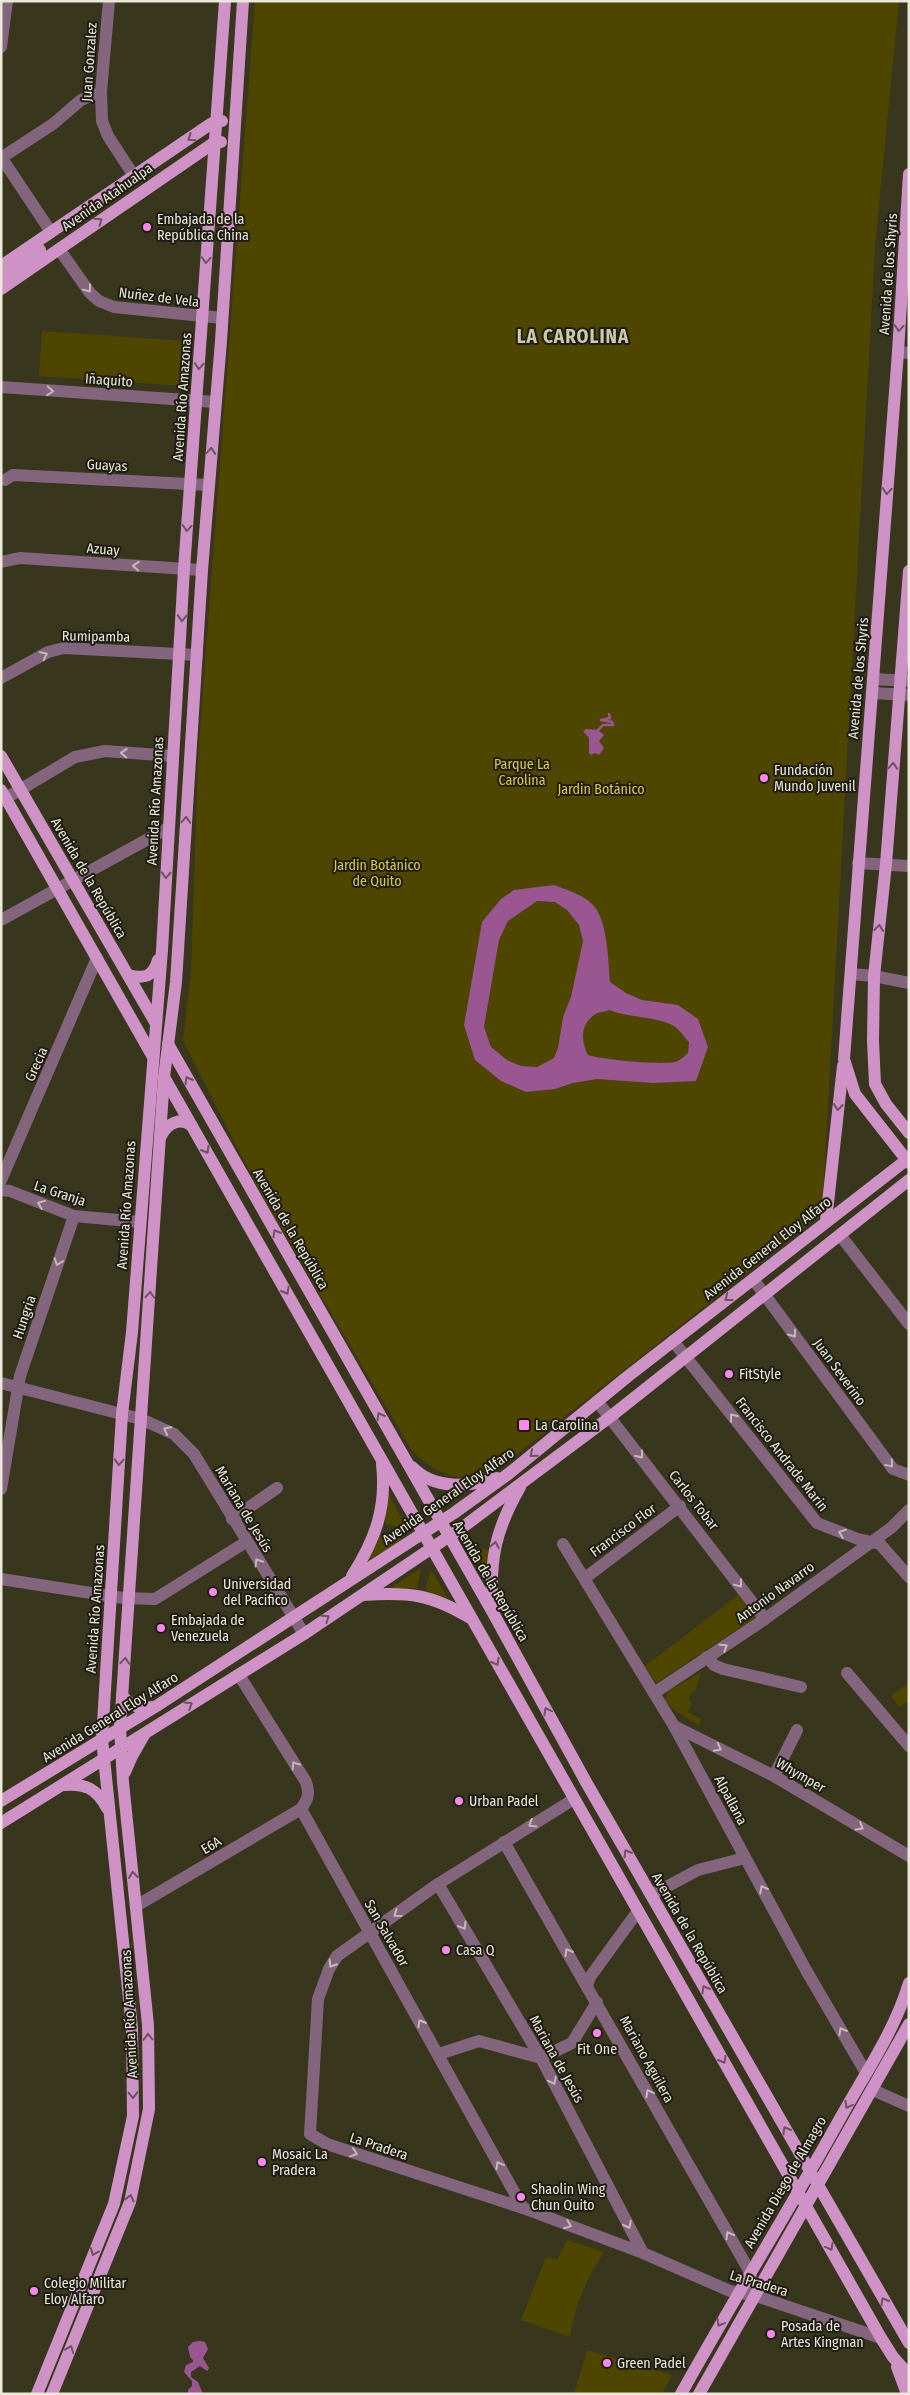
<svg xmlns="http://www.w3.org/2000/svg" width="910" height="2395" viewBox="0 0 910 2395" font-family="'Fira Sans Condensed',sans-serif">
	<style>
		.green { fill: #4d4500 }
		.water { fill: #995691; fill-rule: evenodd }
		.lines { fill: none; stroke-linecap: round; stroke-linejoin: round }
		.stream { stroke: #995691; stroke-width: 2.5 }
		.minor { stroke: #83657e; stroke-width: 12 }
		.major { stroke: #cf92c6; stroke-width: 12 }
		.oneway { stroke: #6e5264 }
		.oneway2 { stroke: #c5bab9 }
		.poi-dot { fill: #f888eb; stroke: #1f1d13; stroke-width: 2 }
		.labels { text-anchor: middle; stroke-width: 4; stroke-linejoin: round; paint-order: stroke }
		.street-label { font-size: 14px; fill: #e9e8d9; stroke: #1f1d13 }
		.poi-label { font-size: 14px; fill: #e9e8d9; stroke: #1f1d13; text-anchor: start }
		.park-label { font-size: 14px; fill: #daca47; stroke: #1f1d13 }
		.district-label { font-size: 19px; font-weight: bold; letter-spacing: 1px; fill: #ccc9ad; stroke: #1f1d13 }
	</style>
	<rect width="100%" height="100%" fill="#39361e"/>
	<g class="green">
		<path d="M255 1H899L875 247 822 1214 501 1467C467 1486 440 1478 412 1451L259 1190 183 1041 191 972 198 759 205 662Z"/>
		<polygon points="42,331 187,341 184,386 39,376"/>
		<polygon points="387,1490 405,1525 401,1527 387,1525 385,1521"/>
		<polygon points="385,1533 403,1539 365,1563 381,1535"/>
		<polygon points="469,1547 489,1550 485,1579"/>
		<polygon points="421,1568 417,1588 389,1589"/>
		<polygon points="431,1570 448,1599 425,1590"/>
		<polygon points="738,1595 756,1617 656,1683 645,1666"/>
		<polygon points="701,1672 695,1692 692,1691 689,1701 692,1702 688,1712 701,1719 699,1726 674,1710 665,1701 667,1692"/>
		<polygon points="909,1683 909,1700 899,1707 891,1696"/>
		<path d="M567 2240 604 2252C585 2281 576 2303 570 2337L521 2320 546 2257 557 2260Z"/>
		<polygon points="587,2350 672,2375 662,2394 574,2394"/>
	</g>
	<g class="water">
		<polygon points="586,729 598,730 604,735 599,741 604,748 599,755 595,753 591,755 589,753 589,738 583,731"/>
		<path d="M554 885C567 890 582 894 592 904 608 919 608 961 610 982L626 993 642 1000 678 1005 698 1019 708 1047 696 1081 653 1083 597 1079 573 1083 555 1089 526 1092 501 1081 475 1060 464 1025 482 922 501 899 514 890ZM537 901 555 902 567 910 579 925 583 941 571 997 563 1017 558 1048 554 1058 537 1067 521 1066 507 1060 491 1047 484 1027 499 940 508 921ZM609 1010C630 1018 653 1016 672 1025 679 1028 684 1037 689 1042L688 1053C684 1056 680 1061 675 1062 659 1065 604 1060 588 1055 581 1042 580 1025 594 1015 597 1012 605 1012 609 1010Z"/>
		<polygon points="200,2341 205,2342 208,2349 203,2358 209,2368 207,2371 200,2366 191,2372 191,2377 198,2382 203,2394 188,2394 188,2390 192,2386 192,2381 184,2372 186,2365 193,2362 193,2360 190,2357 188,2347 193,2342"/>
	</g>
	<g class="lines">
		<polyline class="stream" points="598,730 603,725 613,725 612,722 601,720 610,718 609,714"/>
		<g class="minor">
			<polyline points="109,1 101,92 102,121 108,136 134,176"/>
			<polyline points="1,47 7,1"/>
			<polyline points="1,157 51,232"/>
			<polyline points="1,158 53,124 81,100 101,92"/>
			<polyline points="59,249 90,293 99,301 114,307 222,318"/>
			<polyline points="898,352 909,353"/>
			<polyline points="1,387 215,402"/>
			<polyline points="5,480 13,475 208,485"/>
			<polyline points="1,562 20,558 202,570"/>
			<polyline points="1,678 48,652 64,648 197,655"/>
			<polyline points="874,679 909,681"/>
			<polyline points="872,693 909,695"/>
			<polyline points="1,801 75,757 105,751 173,756"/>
			<polyline points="858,863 909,866"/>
			<polyline points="1,920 168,828"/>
			<polyline points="851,974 874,976 909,983"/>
			<polyline points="1,1180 97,958"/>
			<polyline points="1,1190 10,1191 74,1216 140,1222"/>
			<polyline points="840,1235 909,1324"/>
			<polyline points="753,1279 893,1469 909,1475"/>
			<polyline points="673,1341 817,1523 858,1539 880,1544 909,1577"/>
			<polyline points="1,1383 141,1419 174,1434 194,1454 304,1634"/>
			<polyline points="597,1401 765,1619"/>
			<polyline points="1,1489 20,1376 74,1216"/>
			<polyline points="232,1519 277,1488"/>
			<polyline points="563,1544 674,1726 806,1970 866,2073"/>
			<polyline points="585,1578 680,1506"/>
			<polyline points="1,1579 123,1598 155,1599 246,1542"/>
			<polyline points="707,1657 714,1665 723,1669 801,1687"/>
			<polyline points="847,1673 909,1746"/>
			<polyline points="654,1693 765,1619 891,1528 909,1510"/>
			<polyline points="674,1726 774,1776 909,1856"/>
			<polyline points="774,1776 797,1730"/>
			<polyline points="574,1799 438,1884 337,1956 329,1969 318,1999 310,2134 327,2144 523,2208 643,2253 730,2291 753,2295 881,2338"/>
			<polyline points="301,1809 523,2208"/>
			<polyline points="504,1842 750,2272 753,2295"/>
			<polyline points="438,1884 541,2058 643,2253"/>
			<polyline points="651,1895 698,1870 745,1858"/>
			<path d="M136 1906 301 1809C308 1799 310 1794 306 1782L239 1675"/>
			<polyline points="587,1986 590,1977 638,1911"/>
			<polyline points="439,2054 479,2041 541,2058 572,2043 597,2002"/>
			<polyline points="873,2090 909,2106"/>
		</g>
		<g class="major">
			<polyline points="909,174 898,352 844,1059 855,1094 909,1163"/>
			<polyline points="1,266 209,125 216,121 222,121"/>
			<polyline points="1,277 40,250"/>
			<polyline points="1,289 215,142 221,142"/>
			<polyline points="909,571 886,864 874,976 873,1041 875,1084 886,1104 909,1133"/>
			<polyline points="1,756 155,1022"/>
			<polyline points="1,790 153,1057"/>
			<path d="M128 975C145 979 153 977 158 960"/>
			<polyline points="168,1044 492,1611 586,1782 909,2343"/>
			<polyline points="164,1077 881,2338 893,2357 909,2375"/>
			<path d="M161 1136C167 1124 180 1116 192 1126"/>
			<polyline points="826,1221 843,1066"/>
			<path d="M412 1467C434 1490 469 1487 497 1478"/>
			<path d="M352 1576C375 1540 387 1508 382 1464"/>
			<path d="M363 1595C410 1592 431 1594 472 1619"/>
			<path d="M492 1608C490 1558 495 1531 520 1487"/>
			<path d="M122 1695C130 1706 139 1709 153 1707"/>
			<polyline points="125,1772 132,1756 144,1735"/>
			<path d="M63 1785C85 1783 96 1788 107 1808"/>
			<polyline points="1,1801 155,1707 454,1513 507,1475 627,1377 909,1158"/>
			<polyline points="1,1823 304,1634 463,1527 610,1417 909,1180"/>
			<polyline points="897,2367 907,2394"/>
			<polyline points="37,2394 114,2204 133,2116 132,2028 102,1739 122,1414 132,1332 162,950 184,569 225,1"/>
			<polyline points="52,2394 130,2202 149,2109 148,2025 123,1782 120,1727 164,1077 176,982 202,570 221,341 243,1"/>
			<path d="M681 2394C733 2300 790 2209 842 2115 866 2072 895 2030 909 1983"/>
			<polyline points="699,2394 909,2024"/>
		</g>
	</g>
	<defs><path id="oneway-chevron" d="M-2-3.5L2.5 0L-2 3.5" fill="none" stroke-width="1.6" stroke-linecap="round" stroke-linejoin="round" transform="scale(1.25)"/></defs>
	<g class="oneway">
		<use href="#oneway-chevron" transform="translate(191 138) rotate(146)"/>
		<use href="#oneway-chevron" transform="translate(99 221) rotate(-35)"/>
		<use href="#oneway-chevron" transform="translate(206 260) rotate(94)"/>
		<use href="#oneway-chevron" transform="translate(899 328) rotate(94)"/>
		<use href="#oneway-chevron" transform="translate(199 366) rotate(94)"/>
		<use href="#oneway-chevron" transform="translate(211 451) rotate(-85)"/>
		<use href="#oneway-chevron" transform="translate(887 491) rotate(94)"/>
		<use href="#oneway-chevron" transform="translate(187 528) rotate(94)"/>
		<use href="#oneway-chevron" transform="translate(182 618) rotate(93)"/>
		<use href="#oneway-chevron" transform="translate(893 766) rotate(-86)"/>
		<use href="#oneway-chevron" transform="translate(186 820) rotate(-86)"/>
		<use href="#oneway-chevron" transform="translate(166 875) rotate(93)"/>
		<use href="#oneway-chevron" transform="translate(879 928) rotate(-84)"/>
		<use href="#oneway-chevron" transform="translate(188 1080) rotate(-120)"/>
		<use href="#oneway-chevron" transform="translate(838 1107) rotate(96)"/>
		<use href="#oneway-chevron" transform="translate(206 1150) rotate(60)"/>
		<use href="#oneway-chevron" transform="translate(276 1233) rotate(-120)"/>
		<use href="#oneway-chevron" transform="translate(286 1291) rotate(60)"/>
		<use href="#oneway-chevron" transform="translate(150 1295) rotate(-86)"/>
		<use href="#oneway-chevron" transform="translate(728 1298) rotate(142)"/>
		<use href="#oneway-chevron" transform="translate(380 1416) rotate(-120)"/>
		<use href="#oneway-chevron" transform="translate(533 1454) rotate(141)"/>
		<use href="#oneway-chevron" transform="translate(119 1462) rotate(93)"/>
		<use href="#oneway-chevron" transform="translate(495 1545) rotate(-79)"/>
		<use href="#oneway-chevron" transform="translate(326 1618) rotate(-35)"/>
		<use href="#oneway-chevron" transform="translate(125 1661) rotate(-86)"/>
		<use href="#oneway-chevron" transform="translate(496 1662) rotate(60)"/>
		<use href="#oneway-chevron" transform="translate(189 1705) rotate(-32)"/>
		<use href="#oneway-chevron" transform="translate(547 1711) rotate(-119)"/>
		<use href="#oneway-chevron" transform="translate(627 1853) rotate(-120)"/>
		<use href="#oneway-chevron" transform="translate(133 1875) rotate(-96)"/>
		<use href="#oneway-chevron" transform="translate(705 1989) rotate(-120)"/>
		<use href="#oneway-chevron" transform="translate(148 2037) rotate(-91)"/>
		<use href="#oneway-chevron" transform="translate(723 2060) rotate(60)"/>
		<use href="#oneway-chevron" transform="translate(133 2095) rotate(89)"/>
		<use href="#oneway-chevron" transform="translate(848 2105) rotate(119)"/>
		<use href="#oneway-chevron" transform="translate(786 2130) rotate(-120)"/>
		<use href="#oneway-chevron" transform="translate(130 2198) rotate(-76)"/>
		<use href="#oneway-chevron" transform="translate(830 2247) rotate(61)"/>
		<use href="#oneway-chevron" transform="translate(94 2252) rotate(112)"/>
		<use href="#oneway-chevron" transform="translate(884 2301) rotate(-120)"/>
		<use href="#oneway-chevron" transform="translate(720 2323) rotate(119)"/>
		<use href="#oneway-chevron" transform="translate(70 2349) rotate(-68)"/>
	</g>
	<g class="oneway2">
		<use href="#oneway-chevron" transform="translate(88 289) rotate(53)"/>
		<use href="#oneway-chevron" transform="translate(50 391) rotate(4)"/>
		<use href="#oneway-chevron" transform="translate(136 566) rotate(-176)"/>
		<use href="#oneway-chevron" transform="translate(44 655) rotate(-26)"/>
		<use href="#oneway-chevron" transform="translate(124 753) rotate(-176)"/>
		<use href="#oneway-chevron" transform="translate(41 1204) rotate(-158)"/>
		<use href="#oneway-chevron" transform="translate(58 1262) rotate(109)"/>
		<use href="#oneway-chevron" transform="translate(793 1334) rotate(54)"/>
		<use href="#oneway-chevron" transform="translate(733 1417) rotate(-128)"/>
		<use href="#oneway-chevron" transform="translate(167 1430) rotate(-152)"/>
		<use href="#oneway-chevron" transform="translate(640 1455) rotate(52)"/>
		<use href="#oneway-chevron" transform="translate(890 1464) rotate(50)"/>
		<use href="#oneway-chevron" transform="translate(842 1533) rotate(-159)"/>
		<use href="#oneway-chevron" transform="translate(258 1562) rotate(-122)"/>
		<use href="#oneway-chevron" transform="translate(739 1584) rotate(53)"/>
		<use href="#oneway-chevron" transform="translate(724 1647) rotate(-33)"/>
		<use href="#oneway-chevron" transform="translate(718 1748) rotate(27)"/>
		<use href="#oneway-chevron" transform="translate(295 1765) rotate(-122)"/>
		<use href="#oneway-chevron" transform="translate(532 1824) rotate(148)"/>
		<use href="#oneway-chevron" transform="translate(860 1827) rotate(30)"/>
		<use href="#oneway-chevron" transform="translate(763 1889) rotate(-118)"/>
		<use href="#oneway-chevron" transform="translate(397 1914) rotate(144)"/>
		<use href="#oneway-chevron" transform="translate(463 1926) rotate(59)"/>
		<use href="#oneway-chevron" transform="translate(568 1952) rotate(-120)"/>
		<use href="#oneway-chevron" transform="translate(332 1964) rotate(122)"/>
		<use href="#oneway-chevron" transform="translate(421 2023) rotate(-120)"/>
		<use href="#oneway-chevron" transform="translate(842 2031) rotate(-120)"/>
		<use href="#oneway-chevron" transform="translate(553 2081) rotate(63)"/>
		<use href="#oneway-chevron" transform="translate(649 2093) rotate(-119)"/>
		<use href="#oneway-chevron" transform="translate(354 2153) rotate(18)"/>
		<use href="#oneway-chevron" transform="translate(499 2165) rotate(-118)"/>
		<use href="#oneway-chevron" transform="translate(568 2225) rotate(21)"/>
		<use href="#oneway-chevron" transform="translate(628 2225) rotate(63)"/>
		<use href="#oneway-chevron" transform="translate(729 2235) rotate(-119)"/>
	</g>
	<g class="poi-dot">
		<circle cx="147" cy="227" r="5"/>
		<circle cx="764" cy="778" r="5"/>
		<circle cx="729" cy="1374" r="5"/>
		<rect x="518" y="1419" width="12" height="12" rx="2.5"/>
		<circle cx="213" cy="1592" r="5"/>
		<circle cx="161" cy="1628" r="5"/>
		<circle cx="459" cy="1801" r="5"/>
		<circle cx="446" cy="1950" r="5"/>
		<circle cx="597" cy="2033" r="5"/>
		<circle cx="262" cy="2162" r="5"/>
		<circle cx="521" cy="2197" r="5"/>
		<circle cx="34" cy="2291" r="5"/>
		<circle cx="771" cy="2334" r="5"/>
		<circle cx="607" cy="2363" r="5"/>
	</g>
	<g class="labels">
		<g class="street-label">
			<text transform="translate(89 62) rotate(-86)" y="5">Juan Gonzalez</text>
			<text transform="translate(107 197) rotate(-35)" y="5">Avenida Atahualpa</text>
			<text transform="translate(888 274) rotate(-86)" y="5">Avenida de los Shyris</text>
			<text transform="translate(159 297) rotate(7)" y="5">Nuñez de Vela</text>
			<text transform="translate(109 380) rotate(4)" y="5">Iñaquito</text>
			<text transform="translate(182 397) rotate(-86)" y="5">Avenida Río Amazonas</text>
			<text transform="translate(107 465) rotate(3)" y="5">Guayas</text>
			<text transform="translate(103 549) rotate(4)" y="5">Azuay</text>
			<text transform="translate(96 636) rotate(1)" y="5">Rumipamba</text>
			<text transform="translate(858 678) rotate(-85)" y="5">Avenida de los Shyris</text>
			<text transform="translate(155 801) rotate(-87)" y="5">Avenida Río Amazonas</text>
			<text transform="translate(89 878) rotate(60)" y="5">Avenida de la República</text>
			<text transform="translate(36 1064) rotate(-66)" y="5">Grecia</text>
			<text transform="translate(60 1193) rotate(18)" y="5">La Granja</text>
			<text transform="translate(126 1205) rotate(-86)" y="5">Avenida Río Amazonas</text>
			<text transform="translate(291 1229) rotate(60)" y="5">Avenida de la República</text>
			<text transform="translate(767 1248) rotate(-38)" y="5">Avenida General Eloy Alfaro</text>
			<text transform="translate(24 1317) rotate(-71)" y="5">Hungria</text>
			<text transform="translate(840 1372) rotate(54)" y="5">Juan Severino</text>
			<text transform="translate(782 1454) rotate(52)" y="5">Francisco Andrade Marin</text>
			<text transform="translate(448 1496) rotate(-35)" y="5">Avenida General Eloy Alfaro</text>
			<text transform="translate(694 1500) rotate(52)" y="5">Carlos Tobar</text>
			<text transform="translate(244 1509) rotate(59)" y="5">Mariana de Jesús</text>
			<text transform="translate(623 1530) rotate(-37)" y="5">Francisco Flor</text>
			<text transform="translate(491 1581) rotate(60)" y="5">Avenida de la República</text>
			<text transform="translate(775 1592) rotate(-36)" y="5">Antonio Navarro</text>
			<text transform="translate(95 1609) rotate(-86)" y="5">Avenida Río Amazonas</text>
			<text transform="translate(110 1717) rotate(-32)" y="5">Avenida General Eloy Alfaro</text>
			<text transform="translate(801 1775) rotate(30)" y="5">Whymper</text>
			<text transform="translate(731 1800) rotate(62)" y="5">Alpallana</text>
			<text transform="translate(211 1845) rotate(-31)" y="5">E6A</text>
			<text transform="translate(387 1933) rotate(60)" y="5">San Salvador</text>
			<text transform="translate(690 1933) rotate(60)" y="5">Avenida de la República</text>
			<text transform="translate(129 2014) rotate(-93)" y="5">Avenida Río Amazonas</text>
			<text transform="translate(557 2059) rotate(61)" y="5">Mariana de Jesús</text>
			<text transform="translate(647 2059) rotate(61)" y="5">Mariano Aguilera</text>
			<text transform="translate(379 2146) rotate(18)" y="5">La Pradera</text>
			<text transform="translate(785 2182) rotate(-60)" y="5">Avenida Diego de Almagro</text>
			<text transform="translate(759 2283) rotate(17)" y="5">La Pradera</text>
		</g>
		<g class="poi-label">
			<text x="157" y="224">Embajada de la<tspan x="157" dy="16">República China</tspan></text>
			<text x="774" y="775">Fundación<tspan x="774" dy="16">Mundo Juvenil</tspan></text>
			<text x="739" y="1379">FitStyle</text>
			<text x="535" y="1430">La Carolina</text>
			<text x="223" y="1589">Universidad<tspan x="223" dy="16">del Pacifico</tspan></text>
			<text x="171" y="1625">Embajada de<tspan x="171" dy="16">Venezuela</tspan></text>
			<text x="469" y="1806">Urban Padel</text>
			<text x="456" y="1955">Casa Q</text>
			<text x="597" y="2054" text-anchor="middle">Fit One</text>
			<text x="272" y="2159">Mosaic La<tspan x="272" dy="16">Pradera</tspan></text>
			<text x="531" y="2194">Shaolin Wing<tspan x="531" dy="16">Chun Quito</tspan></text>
			<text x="44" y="2288">Colegio Militar<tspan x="44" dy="16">Eloy Alfaro</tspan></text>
			<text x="781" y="2331">Posada de<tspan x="781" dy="16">Artes Kingman</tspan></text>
			<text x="617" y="2368">Green Padel</text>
		</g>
		<g class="park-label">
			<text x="522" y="769">Parque La<tspan x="522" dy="16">Carolina</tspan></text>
			<text x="601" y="794">Jardin Botánico</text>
			<text x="377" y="870">Jardin Botánico<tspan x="377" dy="16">de Quito</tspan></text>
		</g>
		<g class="district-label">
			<text x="573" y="343">LA CAROLINA</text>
		</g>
	</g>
	<rect width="910" height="2395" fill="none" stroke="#e9e8d9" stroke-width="5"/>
</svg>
